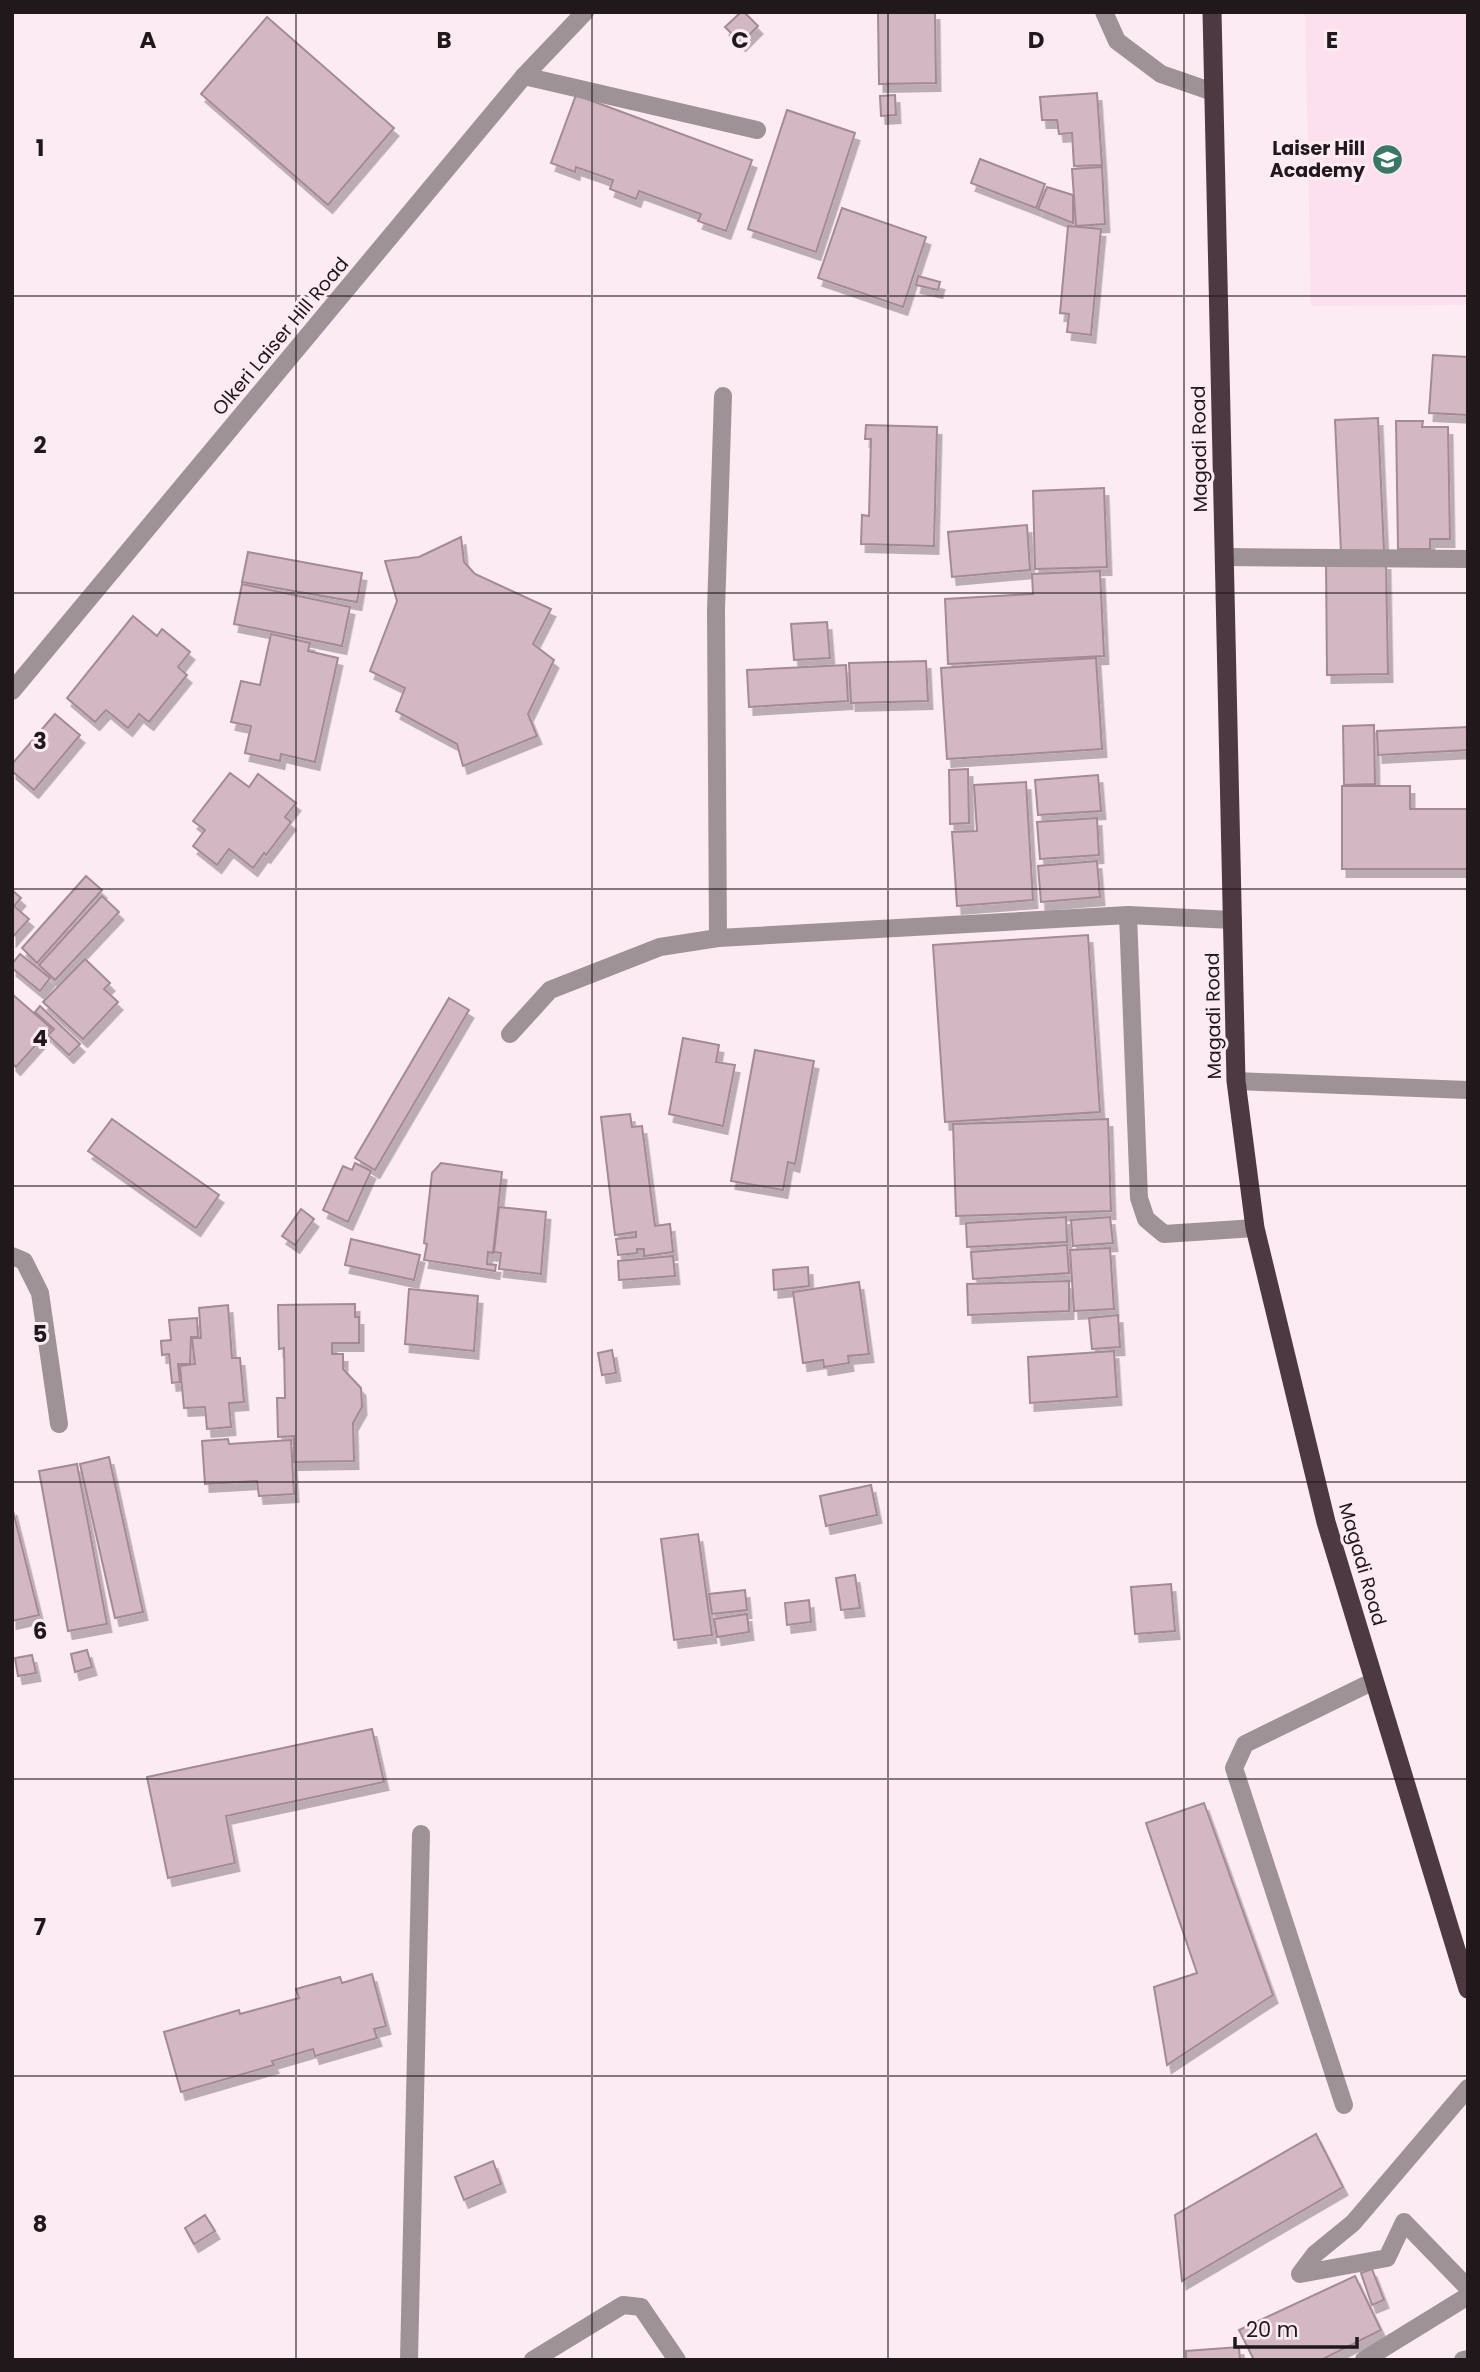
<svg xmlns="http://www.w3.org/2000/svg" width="1480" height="2372" viewBox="0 0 1480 2372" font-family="Poppins,sans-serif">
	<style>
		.built { fill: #fde0ed }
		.building { fill: #d3b8c4; stroke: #a48a95; stroke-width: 2; filter: url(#shadow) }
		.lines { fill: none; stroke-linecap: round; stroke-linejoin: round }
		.service { stroke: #9e9297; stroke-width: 18 }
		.minor { stroke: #9e9297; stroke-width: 18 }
		.trunk { stroke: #4d3942; stroke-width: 19 }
		.grid { fill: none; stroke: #21181c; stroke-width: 2; stroke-opacity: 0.55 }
		.labels { text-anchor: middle; stroke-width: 6; stroke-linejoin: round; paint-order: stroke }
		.poi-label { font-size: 19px; font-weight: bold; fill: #21181c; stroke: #fdebf3; text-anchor: end }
		.street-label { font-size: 19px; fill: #21181c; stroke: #fdebf3 }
		.grid-label { font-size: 23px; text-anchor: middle; font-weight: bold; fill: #21181c; stroke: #fdebf3; stroke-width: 6; stroke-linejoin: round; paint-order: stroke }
	</style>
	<defs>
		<filter id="shadow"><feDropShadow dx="4.5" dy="8" stdDeviation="0" flood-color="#0004"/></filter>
	</defs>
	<rect width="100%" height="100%" fill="#fdebf3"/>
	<polygon class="built" points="1305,12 1468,12 1468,305 1311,306"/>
	<g class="building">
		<polygon points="741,12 744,12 758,26 741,43 725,27"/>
		<polygon points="878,12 935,12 936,83 879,84"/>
		<polygon points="267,17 394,128 328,205 201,94"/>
		<polygon points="1097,93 1102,165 1074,166 1072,133 1059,134 1057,120 1042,120 1040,97"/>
		<polygon points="576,95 752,160 726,231 698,221 701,214 639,191 636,199 610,189 613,180 576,167 575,172 551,163"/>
		<polygon points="895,95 896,115 881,116 880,96"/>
		<polygon points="787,110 855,133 816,252 748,229"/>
		<polygon points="980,159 1045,184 1036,208 971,183"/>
		<polygon points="1102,167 1105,224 1076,226 1072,169"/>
		<polygon points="1047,187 1073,195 1073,223 1038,209"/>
		<polygon points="842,208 926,237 903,307 818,278"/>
		<polygon points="1068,226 1101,229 1091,335 1067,332 1069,314 1060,313"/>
		<polygon points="918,276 940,282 938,290 916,285"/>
		<polygon points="1433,355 1468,357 1468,415 1429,413"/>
		<polygon points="1378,418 1384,551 1341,552 1335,420"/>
		<polygon points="1396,421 1423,421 1422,427 1448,427 1450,539 1430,539 1430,549 1398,549"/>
		<polygon points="866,425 937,427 934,546 861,544 862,515 869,516 871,439 865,439"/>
		<polygon points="1104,488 1107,567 1035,569 1033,491"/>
		<polygon points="1027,525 1030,570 952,577 948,532"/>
		<polygon points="461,537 464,562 475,574 551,609 533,644 554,660 528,714 537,736 463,766 457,744 396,711 405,688 370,671 397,601 385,561 419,557"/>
		<polygon points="248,552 362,573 357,602 242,582"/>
		<polygon points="1326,562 1386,562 1388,674 1327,675"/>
		<polygon points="1100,571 1104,656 948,664 945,599 1033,594 1032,574"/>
		<polygon points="242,584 350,607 342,646 234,624"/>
		<polygon points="133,616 157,636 162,629 190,652 178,667 187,675 149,722 139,714 128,728 106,710 95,722 67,698"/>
		<polygon points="827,622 830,658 794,660 791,624"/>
		<polygon points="271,634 310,643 308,651 338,658 315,762 281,754 280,761 245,753 251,726 231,722 241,681 260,685"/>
		<polygon points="1096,658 1102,749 947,759 941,668"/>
		<polygon points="926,661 928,701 851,703 849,663"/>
		<polygon points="846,665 848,701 749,707 747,670"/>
		<polygon points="55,714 80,735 34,790 12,771 12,764"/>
		<polygon points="1374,725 1375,784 1344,785 1343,726"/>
		<polygon points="1468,727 1468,750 1378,755 1377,731"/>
		<polygon points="968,769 969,823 950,824 949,770"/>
		<polygon points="230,773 249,787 258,774 296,803 285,817 291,822 266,855 264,853 253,868 229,849 217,865 193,846 205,830 193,821"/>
		<polygon points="1098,775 1101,811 1038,815 1035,780"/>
		<polygon points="1026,782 1033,900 957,906 952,832 977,831 974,785"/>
		<polygon points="1342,786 1410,786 1410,809 1468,809 1468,869 1342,869"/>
		<polygon points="1097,818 1099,855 1040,859 1037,822"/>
		<polygon points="1097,861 1100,897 1041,902 1038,866"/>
		<polygon points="86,876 102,890 37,963 22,948"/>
		<polygon points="12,890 21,898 14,906 29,919 12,938"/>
		<polygon points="102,896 119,912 55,980 39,965"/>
		<polygon points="1088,935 1100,1112 945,1122 933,945"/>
		<polygon points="20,954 50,978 40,991 12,968 12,964"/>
		<polygon points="85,959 110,983 104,989 118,1002 83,1039 43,1002"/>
		<polygon points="12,994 51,1028 16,1067 12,1063"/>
		<polygon points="449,998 469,1010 375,1170 355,1158"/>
		<polygon points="40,1006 80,1044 69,1055 48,1035 54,1029 35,1012"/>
		<polygon points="683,1038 719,1045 716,1062 735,1065 723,1126 669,1114"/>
		<polygon points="755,1050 814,1061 795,1164 788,1162 783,1190 731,1181"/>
		<polygon points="630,1114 632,1127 642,1126 655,1226 670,1224 673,1252 644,1256 644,1249 637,1249 637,1253 618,1255 616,1239 636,1237 636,1232 615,1235 601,1117"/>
		<polygon points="112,1119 219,1195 196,1228 88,1151"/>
		<polygon points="1108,1119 1111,1211 956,1216 953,1124"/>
		<polygon points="355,1163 371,1171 348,1222 323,1210 343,1166 352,1170"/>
		<polygon points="441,1163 502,1172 493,1253 488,1252 487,1264 496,1265 495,1271 424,1260 427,1244 424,1243 432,1173"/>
		<polygon points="499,1207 546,1212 541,1274 499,1269 501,1253 494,1252"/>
		<polygon points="301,1209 314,1219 295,1245 282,1236"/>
		<polygon points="1066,1217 1067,1242 967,1247 966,1223"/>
		<polygon points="1110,1217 1113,1243 1073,1246 1071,1220"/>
		<polygon points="351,1239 420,1255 414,1280 345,1265"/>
		<polygon points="1067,1245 1069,1273 973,1279 971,1252"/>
		<polygon points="1110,1248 1114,1309 1074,1311 1070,1250"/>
		<polygon points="673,1256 675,1276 619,1280 618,1261"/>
		<polygon points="808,1267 809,1286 774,1290 773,1270"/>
		<polygon points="1069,1281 1069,1311 968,1315 967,1284"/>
		<polygon points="859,1282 869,1354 848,1356 849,1363 824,1367 823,1360 803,1363 793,1292"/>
		<polygon points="409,1289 478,1296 474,1351 405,1344"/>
		<polygon points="355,1304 355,1317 359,1317 359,1343 332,1343 332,1354 343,1354 343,1369 361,1388 362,1407 353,1423 354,1461 294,1462 294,1436 278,1437 277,1398 285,1398 284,1348 279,1349 278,1305"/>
		<polygon points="228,1305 232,1358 240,1358 244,1402 229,1403 231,1427 207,1429 205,1407 184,1408 180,1366 195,1364 192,1338 201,1338 199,1308"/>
		<polygon points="1118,1315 1120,1347 1092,1349 1089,1318"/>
		<polygon points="197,1318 198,1337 191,1337 190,1364 178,1364 180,1382 172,1383 169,1354 162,1355 161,1341 171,1340 169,1320"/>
		<polygon points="612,1350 616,1373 602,1375 598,1353"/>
		<polygon points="1114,1351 1117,1397 1030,1403 1028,1357"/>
		<polygon points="228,1439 229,1444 291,1440 294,1494 259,1496 257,1481 205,1484 202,1441"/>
		<polygon points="109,1457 143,1612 115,1618 80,1464"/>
		<polygon points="77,1464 107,1624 68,1631 39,1471"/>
		<polygon points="871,1485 877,1515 826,1526 820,1496"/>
		<polygon points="12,1507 39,1615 12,1621"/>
		<polygon points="698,1534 712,1635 674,1640 661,1539"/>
		<polygon points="855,1575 860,1608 841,1610 836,1578"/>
		<polygon points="1171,1584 1175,1631 1135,1634 1131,1587"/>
		<polygon points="745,1590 747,1610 712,1614 709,1594"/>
		<polygon points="809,1600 811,1622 787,1625 785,1603"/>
		<polygon points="747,1614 749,1632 717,1637 714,1619"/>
		<polygon points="87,1650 92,1667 75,1672 71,1654"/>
		<polygon points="32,1655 36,1673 18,1676 15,1658"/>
		<polygon points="372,1729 384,1782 226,1816 235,1863 168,1878 147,1777"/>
		<polygon points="1204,1803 1273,1995 1167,2065 1154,1987 1197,1973 1146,1823"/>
		<polygon points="372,1974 386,2026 374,2029 377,2038 315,2056 313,2049 272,2061 274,2065 181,2092 164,2032 239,2010 240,2014 299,1998 296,1989 340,1977 342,1983"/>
		<polygon points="1316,2134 1343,2187 1182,2281 1175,2215"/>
		<polygon points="493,2161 501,2184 464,2200 455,2177"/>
		<polygon points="205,2215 215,2231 194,2244 185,2228"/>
		<polygon points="1372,2269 1384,2300 1372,2305 1361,2273"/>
		<polygon points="1355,2276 1381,2330 1321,2360 1254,2360 1239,2330"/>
		<polygon points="1239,2347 1240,2360 1186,2360 1186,2351"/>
	</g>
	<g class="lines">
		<g class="service">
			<polyline points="1104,12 1117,41 1161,74 1213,92"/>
			<polyline points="524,76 757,130"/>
			<polyline points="1128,915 1139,1198 1146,1219 1164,1234 1255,1228"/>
			<polyline points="1468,2088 1353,2223 1315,2254 1300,2274 1387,2258 1404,2222 1468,2288"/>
			<polyline points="1344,2105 1234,1768 1245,1744 1374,1681"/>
			<polyline points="1364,2360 1468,2296"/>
			<polyline points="1463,2360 1468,2359"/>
		</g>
		<g class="minor">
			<polyline points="1224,557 1468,559"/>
			<polyline points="12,691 524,76 585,12"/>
			<polyline points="718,938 716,610 723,396"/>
			<polyline points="510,1034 550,990 660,947 718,938 1128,915 1233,920"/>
			<polyline points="1236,1081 1468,1090"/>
			<polyline points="12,1256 24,1261 40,1293 59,1424"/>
			<polyline points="409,2360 421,1834"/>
			<polyline points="533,2360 623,2305 641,2307 677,2360"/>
		</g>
		<polyline class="trunk" points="1212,12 1236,1081 1255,1228 1326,1522 1468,1989"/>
	</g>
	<path class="grid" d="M296 12V2360M592 12V2360M888 12V2360M1184 12V2360M12 296H1468M12 593H1468M12 889H1468M12 1186H1468M12 1482H1468M12 1779H1468M12 2076H1468"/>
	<defs>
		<symbol id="school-disc" viewBox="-11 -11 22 22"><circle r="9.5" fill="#3a7764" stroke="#fdebf3"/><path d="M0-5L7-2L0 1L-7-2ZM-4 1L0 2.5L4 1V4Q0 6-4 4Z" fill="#fff"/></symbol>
	</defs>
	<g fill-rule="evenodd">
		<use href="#school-disc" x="1370" y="142" width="35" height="35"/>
	</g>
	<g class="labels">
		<g class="poi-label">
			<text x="1365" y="155">Laiser Hill<tspan x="1365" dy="22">Academy</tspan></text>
		</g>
		<g class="street-label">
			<text transform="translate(280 336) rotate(-50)" y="7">Olkeri Laiser Hill Road</text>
			<text transform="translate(1199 449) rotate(-91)" y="7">Magadi Road</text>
			<text transform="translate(1213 1016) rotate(-91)" y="7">Magadi Road</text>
			<text transform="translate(1363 1564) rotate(74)" y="7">Magadi Road</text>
		</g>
	</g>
	<g class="grid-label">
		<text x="148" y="48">A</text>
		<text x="444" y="48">B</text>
		<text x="740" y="48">C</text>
		<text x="1036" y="48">D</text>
		<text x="1332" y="48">E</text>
		<text x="40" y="156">1</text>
		<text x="40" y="453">2</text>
		<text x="40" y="749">3</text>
		<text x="40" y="1046">4</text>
		<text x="40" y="1342">5</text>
		<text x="40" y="1639">6</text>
		<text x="40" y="1935">7</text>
		<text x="40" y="2232">8</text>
	</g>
	<rect width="1480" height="2372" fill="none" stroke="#21181c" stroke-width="28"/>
	<path d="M1235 2337v10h122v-10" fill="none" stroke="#21181c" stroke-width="3.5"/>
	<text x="1246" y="2337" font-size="21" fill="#21181c" stroke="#fdebf3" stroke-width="5" paint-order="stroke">20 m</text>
</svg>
